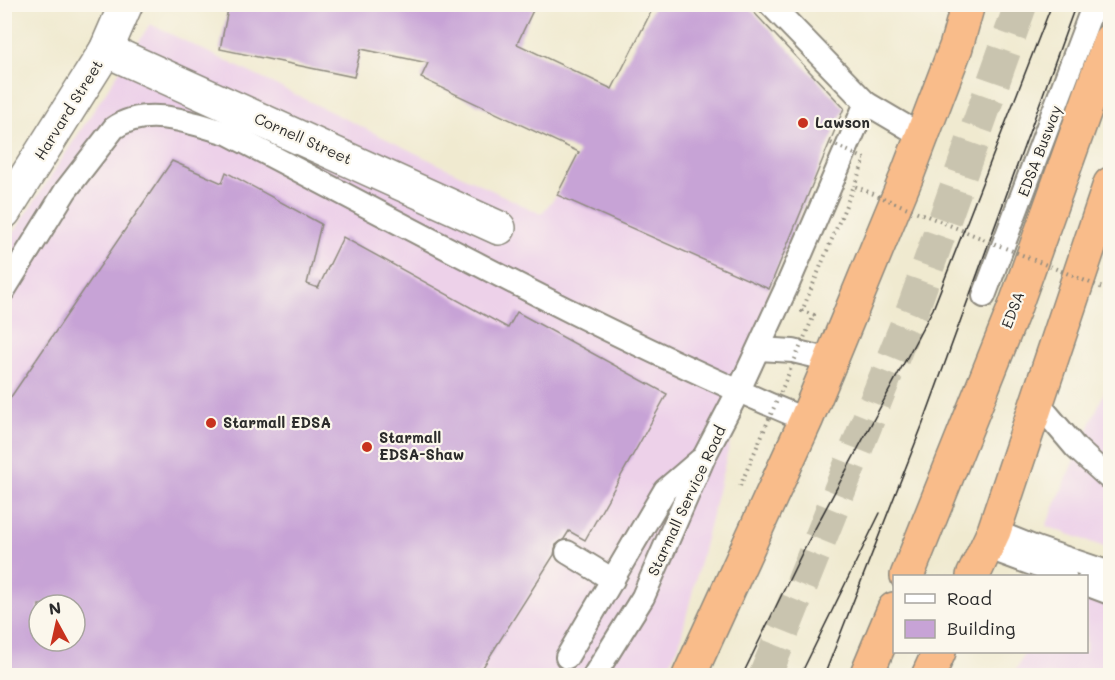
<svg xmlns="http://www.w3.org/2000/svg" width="1115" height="680" viewBox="0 0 1115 680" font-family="Mali,sans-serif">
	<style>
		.built { fill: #edd1e9; fill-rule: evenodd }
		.building { fill: #c7a3d6; fill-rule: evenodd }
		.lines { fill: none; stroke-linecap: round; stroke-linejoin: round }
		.highway-tunnel { stroke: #c9c4af; stroke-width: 33; stroke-dasharray: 33 16; stroke-linecap: butt }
		.lane-casing { stroke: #8e8a7e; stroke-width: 26 }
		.street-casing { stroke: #8e8a7e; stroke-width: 36 }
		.highway-casing { stroke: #8e8a7e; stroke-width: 36 }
		.lane { stroke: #fff; stroke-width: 22 }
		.street { stroke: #fff; stroke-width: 33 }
		.highway { stroke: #f9bc8a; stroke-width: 33 }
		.tram { stroke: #2b2b2b; stroke-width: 1.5 }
		.path-bridge { stroke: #8e8a7e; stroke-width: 4; stroke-dasharray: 1.5 4.5; stroke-linecap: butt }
		.poi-dot { fill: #c8321e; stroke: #fbf7ec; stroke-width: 2 }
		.labels { text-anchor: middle; stroke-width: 4.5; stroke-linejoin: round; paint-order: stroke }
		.street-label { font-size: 15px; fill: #2b2b2b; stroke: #fbf7ec }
		.poi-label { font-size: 15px; font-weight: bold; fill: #2b2b2b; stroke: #fbf7ec; text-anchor: start }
	</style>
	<rect width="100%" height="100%" fill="#fbf7ec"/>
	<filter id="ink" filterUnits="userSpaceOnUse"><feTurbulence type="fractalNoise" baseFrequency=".0167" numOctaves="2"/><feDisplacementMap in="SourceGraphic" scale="12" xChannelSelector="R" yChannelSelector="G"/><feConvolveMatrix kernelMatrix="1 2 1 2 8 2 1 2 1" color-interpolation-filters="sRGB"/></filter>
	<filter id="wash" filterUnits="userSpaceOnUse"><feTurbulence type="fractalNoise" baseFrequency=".008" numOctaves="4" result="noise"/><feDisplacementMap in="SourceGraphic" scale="24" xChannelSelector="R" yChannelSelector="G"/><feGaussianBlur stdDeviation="1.35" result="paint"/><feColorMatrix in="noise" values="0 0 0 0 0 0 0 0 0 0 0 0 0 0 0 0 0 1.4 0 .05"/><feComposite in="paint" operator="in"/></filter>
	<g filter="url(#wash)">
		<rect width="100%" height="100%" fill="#f0ead0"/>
		<g class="built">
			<path d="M150 24 541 214 557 195 769 289 679 645 664 675H5L4 248ZM39 605H75V641H39Z"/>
			<polygon points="1110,379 1110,549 1046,526"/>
			<polygon points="1068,566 1110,582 1110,675 1013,676 1025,652 1086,652 1086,576 1063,576"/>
		</g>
		<g id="blocks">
			<g class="building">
				<polygon points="229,4 536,4 517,44 612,89 655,4 746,4 844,108 769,289 557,195 579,152 421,78 428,63 361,49 354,77 220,49"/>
				<path d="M172 161 222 183 226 172 321 224 307 284 318 288 343 237 508 328 517 312 667 394 585 540 569 531 564 539 556 545 554 555 478 675H4V407ZM39 605H75V641H39Z"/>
			</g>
		</g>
	</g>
	<g filter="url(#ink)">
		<use href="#blocks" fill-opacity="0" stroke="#8e8a7e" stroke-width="1.5"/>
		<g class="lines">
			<polyline class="highway-tunnel" points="765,676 915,303 1021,4"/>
			<defs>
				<g id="lane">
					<polyline points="866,103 922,136"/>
					<path d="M4 290 66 190 114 128C147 105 192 123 227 133 418 232 607 337 806 420"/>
					<polyline points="984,296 1094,4"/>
					<polyline points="759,349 793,351 831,360"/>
					<polyline points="1037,402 1076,448 1110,479"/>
					<polyline points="994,531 1036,548 1110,573"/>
					<polyline points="986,547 1065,576"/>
					<polyline points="567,552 613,580"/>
					<polyline points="1086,584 1110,593"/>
					<polyline points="567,657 665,490 700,460"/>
					<polyline points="595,674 643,597 704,457 739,390 788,284 866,103 770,4"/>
				</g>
				<g id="street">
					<polyline points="106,50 499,228"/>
					<polyline points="4,212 106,50 126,4"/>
				</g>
				<g id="highway">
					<polyline points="907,576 1014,309 1110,40"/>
					<polyline points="973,576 994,531 1110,184"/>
					<polyline points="689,676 806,420 831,360 906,178 956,47 968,4"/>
					<polyline points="866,676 894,609"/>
					<polyline points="928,676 939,652"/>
				</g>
			</defs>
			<use href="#lane" class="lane-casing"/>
			<use href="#street" class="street-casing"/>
			<use href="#highway" class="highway-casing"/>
			<use href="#lane" class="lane"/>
			<use href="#street" class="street"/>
			<use href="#highway" class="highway"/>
			<g class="tram">
				<polyline points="742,676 804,549 933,309 1052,4"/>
				<polyline points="800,676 880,513"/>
				<polyline points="824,676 922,426 1076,4"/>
			</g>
			<g class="path-bridge">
				<polyline points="831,143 865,159 854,186"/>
				<polyline points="740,486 814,315 802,311 854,186 1110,291"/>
			</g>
		</g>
	</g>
	<g class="poi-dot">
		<circle cx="803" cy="123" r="6"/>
		<circle cx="211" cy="423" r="6"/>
		<circle cx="367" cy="447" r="6"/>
	</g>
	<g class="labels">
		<g class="street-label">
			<text transform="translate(69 110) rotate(-58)" y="5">Harvard Street</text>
			<text transform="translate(303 139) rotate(24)" y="5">Cornell Street</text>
			<text transform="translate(1040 151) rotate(-69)" y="5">EDSA Busway</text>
			<text transform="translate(1013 310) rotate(-69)" y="5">EDSA</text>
			<text transform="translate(687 501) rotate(-65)" y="5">Starmall Service Road</text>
		</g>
		<g class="poi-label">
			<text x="815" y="128">Lawson</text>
			<text x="223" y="428">Starmall EDSA</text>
			<text x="379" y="443">Starmall<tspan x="379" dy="17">EDSA-Shaw</tspan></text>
		</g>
	</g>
	<rect width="1115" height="680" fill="none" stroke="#fbf7ec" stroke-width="24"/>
	<rect x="893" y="575" width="195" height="78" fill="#fbf7ec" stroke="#a8a59f" stroke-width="1.5"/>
	<rect x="905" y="594" width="30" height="9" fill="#ffffff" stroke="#a8a59f" stroke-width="1.5"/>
	<text x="947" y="605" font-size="18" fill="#2b2b2b">Road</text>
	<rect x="905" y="620" width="30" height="18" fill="#c7a3d6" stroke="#a8a59f" stroke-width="1.5"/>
	<text x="947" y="635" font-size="18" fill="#2b2b2b">Building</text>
	<g transform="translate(57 623) rotate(352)"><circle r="28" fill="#fbf7ec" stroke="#a8a59f" stroke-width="1.5"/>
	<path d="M0-4.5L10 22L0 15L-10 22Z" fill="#c8321e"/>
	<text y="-9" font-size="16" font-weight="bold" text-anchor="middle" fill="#2b2b2b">N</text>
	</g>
</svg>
